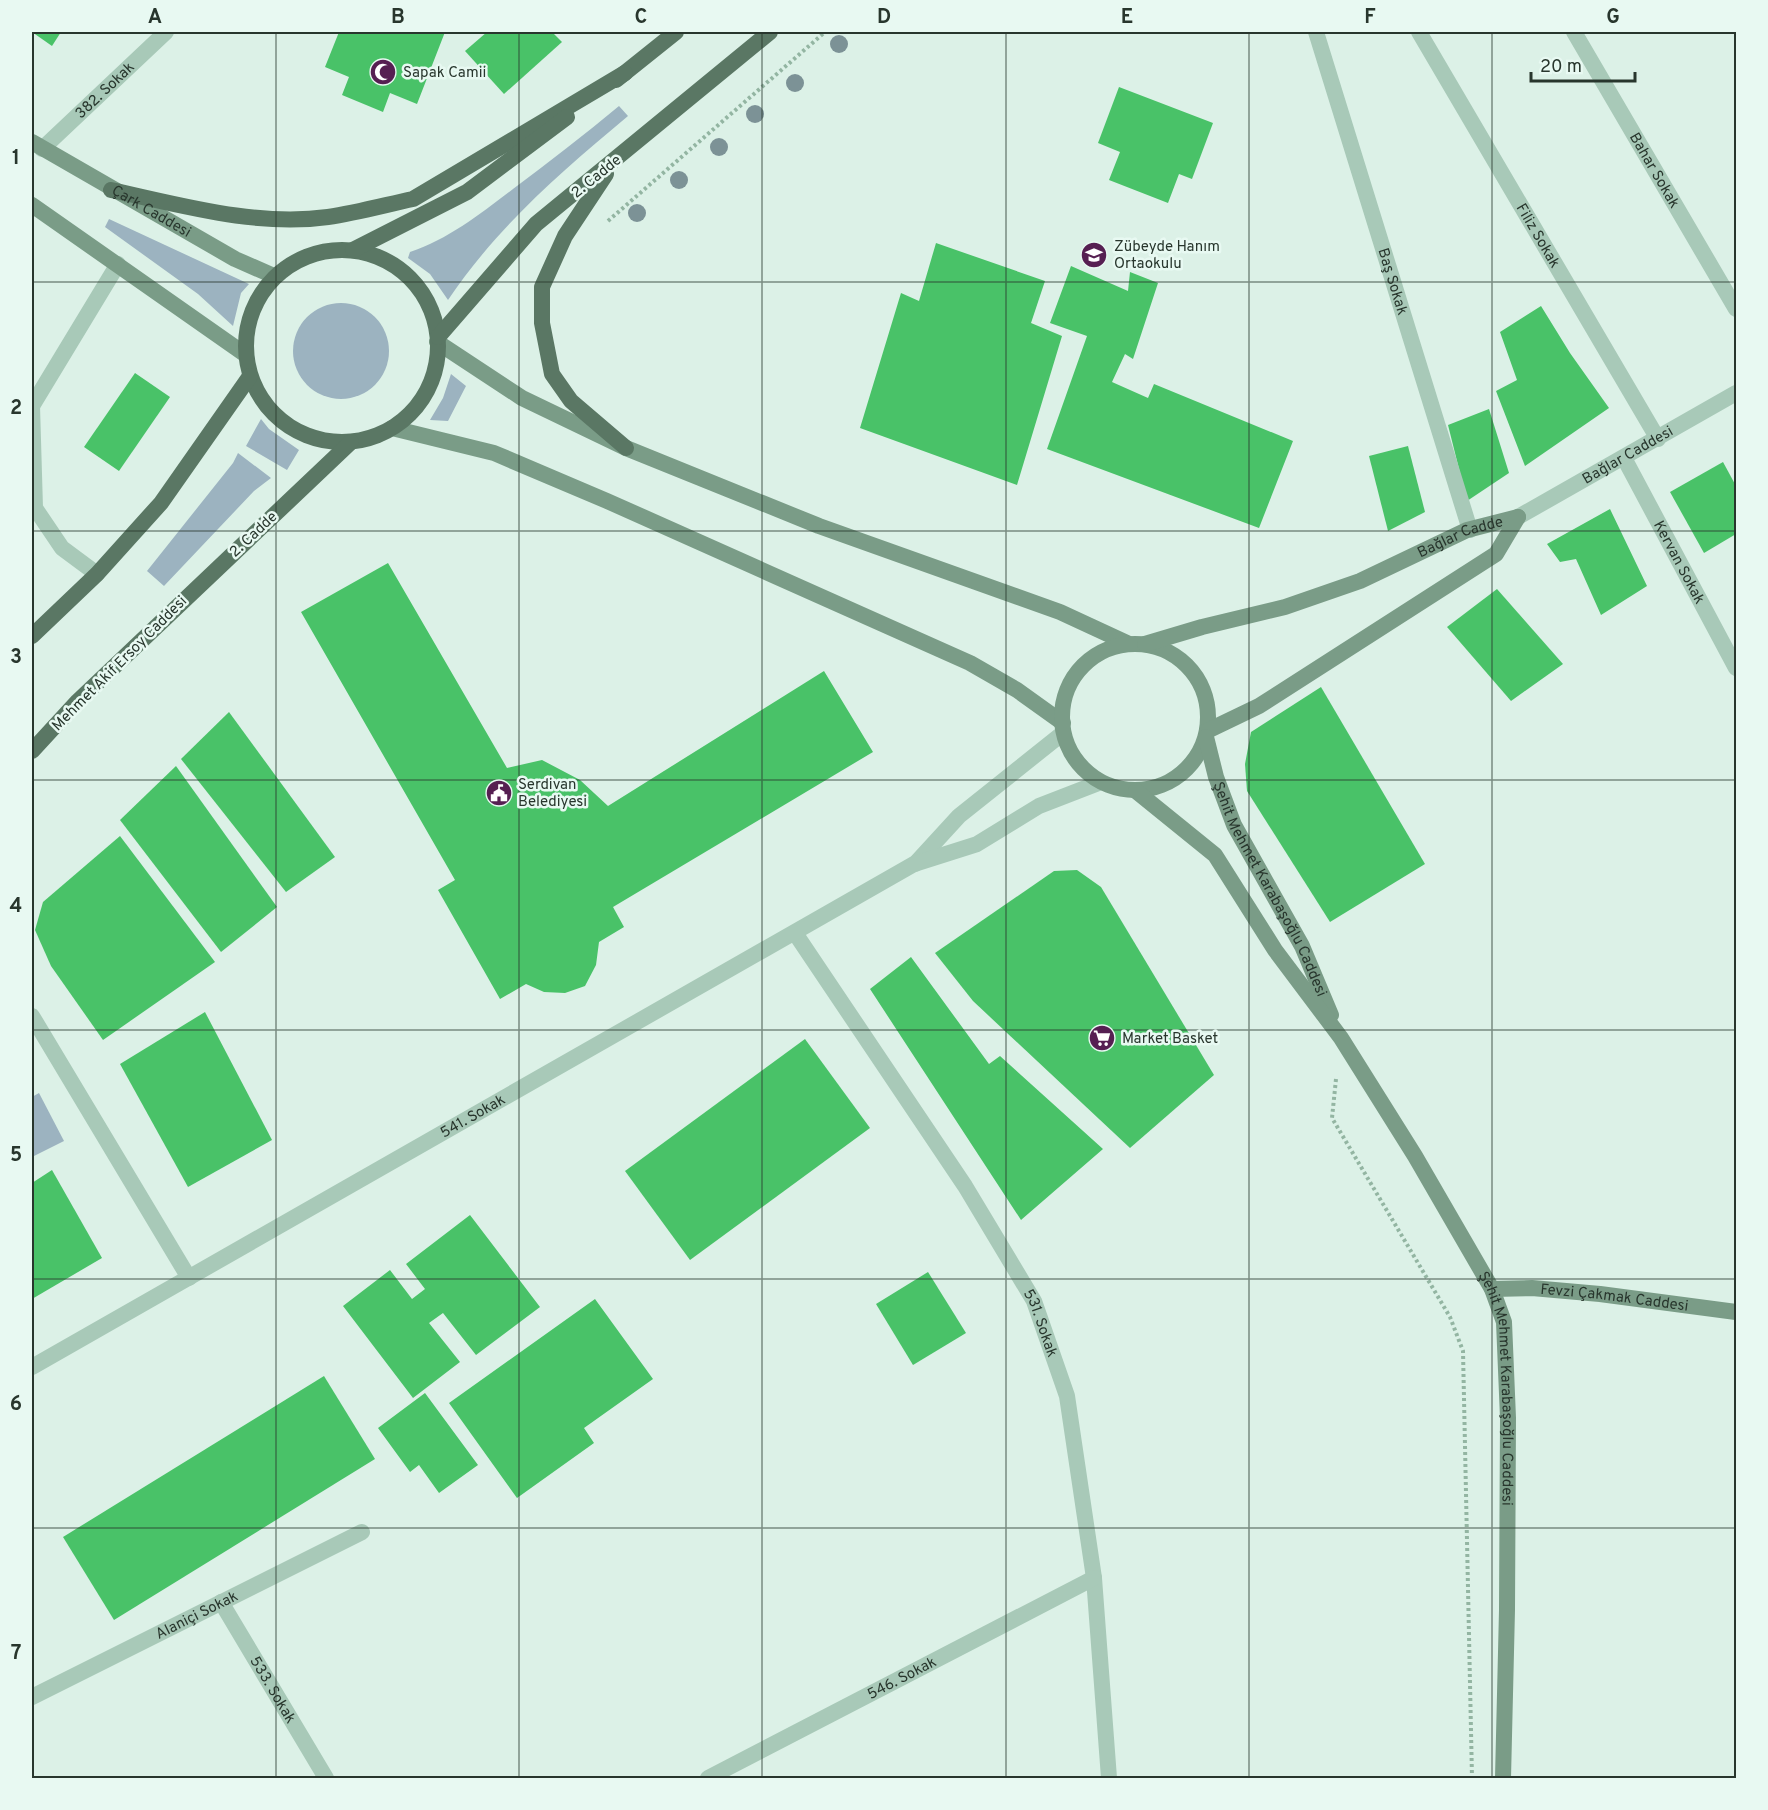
<svg xmlns="http://www.w3.org/2000/svg" width="1768" height="1810" viewBox="0 0 1768 1810" font-family="Overpass,sans-serif">
	<style>
		.green { fill: #9cb3c0 }
		.building { fill: #49c268 }
		.lines { fill: none; stroke-linecap: round; stroke-linejoin: round }
		.path { stroke: #93b5a2; stroke-width: 4; stroke-dasharray: 3 3; stroke-linecap: butt }
		.service { stroke: #a8c9b8; stroke-width: 16 }
		.minor { stroke: #a8c9b8; stroke-width: 16 }
		.tertiary { stroke: #a8c9b8; stroke-width: 16 }
		.secondary { stroke: #7a9c87; stroke-width: 16 }
		.primary { stroke: #5a7764; stroke-width: 16 }
		.tree { fill: #7c9296 }
		.grid { fill: none; stroke: #28362d; stroke-width: 1.5; stroke-opacity: 0.55 }
		.labels { text-anchor: middle; stroke-width: 5; stroke-linejoin: round; paint-order: stroke }
		.poi-label { font-size: 15px; fill: #28362d; stroke: #e8f9f2; text-anchor: start }
		.street-label { font-size: 15px; fill: #28362d; stroke: #e8f9f2 }
		.neatline { fill: none; stroke: #28362d; stroke-width: 2 }
		.grid-label { font-size: 20px; text-anchor: middle; font-weight: bold; fill: #28362d }
	</style>
	<rect width="100%" height="100%" fill="#dcf1e7"/>
	<g class="green">
		<path d="M619 106 628 116C560 173 498 226 448 300L430 274 408 258 410 252C449 239 480 214 513 189 549 162 584 135 619 106Z"/>
		<polygon points="109,219 249,284 241,293 233,326 198,294 105,227"/>
		<circle cx="341" cy="351" r="48"/>
		<polygon points="451,374 466,386 448,421 430,420 443,398"/>
		<polygon points="261,419 269,429 299,450 287,470 246,446"/>
		<polygon points="238,453 271,478 254,491 164,586 147,571 233,463"/>
		<polygon points="39,1093 64,1141 32,1157 32,1097"/>
	</g>
	<g class="building">
		<polygon points="32,32 61,32 52,46"/>
		<polygon points="339,32 445,32 417,104 390,93 383,112 342,95 349,77 325,67"/>
		<polygon points="487,32 552,32 562,42 504,94 465,51"/>
		<polygon points="1119,87 1213,123 1192,179 1179,174 1168,203 1109,180 1120,152 1098,143"/>
		<polygon points="936,243 1045,281 1031,323 1062,336 1017,485 860,428 901,293 919,301"/>
		<polygon points="1071,266 1128,291 1130,272 1158,283 1133,359 1125,354 1112,382 1148,398 1154,384 1293,441 1259,528 1047,449 1087,336 1050,323"/>
		<polygon points="1541,306 1570,353 1609,408 1525,466 1496,391 1517,380 1500,332"/>
		<polygon points="135,373 170,397 119,471 84,447"/>
		<polygon points="1489,409 1509,473 1467,501 1448,425"/>
		<polygon points="1408,446 1425,512 1388,531 1369,456"/>
		<polygon points="1723,462 1736,486 1736,534 1704,553 1670,492"/>
		<polygon points="1610,509 1647,586 1601,615 1576,559 1560,562 1547,544"/>
		<polygon points="388,563 507,768 542,760 580,780 608,806 824,671 873,752 613,907 624,927 599,942 596,965 585,986 565,993 544,992 526,984 500,999 438,890 455,880 301,612"/>
		<polygon points="1497,589 1563,664 1511,701 1447,627"/>
		<polygon points="1321,687 1425,864 1330,922 1247,791 1245,764 1251,732"/>
		<polygon points="229,712 335,857 286,892 181,759"/>
		<polygon points="176,766 277,907 221,952 120,820"/>
		<polygon points="120,836 215,962 103,1040 51,966 35,930 43,902"/>
		<polygon points="1077,870 1101,887 1214,1075 1130,1148 973,1001 935,953 1054,871"/>
		<polygon points="911,957 989,1064 1000,1056 1103,1149 1021,1220 870,989"/>
		<polygon points="205,1012 272,1140 188,1187 120,1064"/>
		<polygon points="805,1039 870,1128 690,1260 625,1171"/>
		<polygon points="52,1170 102,1258 32,1299 32,1183"/>
		<polygon points="470,1215 540,1307 476,1355 443,1313 429,1323 460,1362 413,1398 343,1306 390,1270 412,1299 425,1289 406,1264"/>
		<polygon points="928,1272 966,1333 913,1365 876,1304"/>
		<polygon points="595,1299 653,1379 584,1428 594,1443 517,1498 449,1403"/>
		<polygon points="324,1376 375,1459 114,1620 63,1537"/>
		<polygon points="425,1393 478,1465 439,1493 419,1465 410,1472 378,1428"/>
	</g>
	<g class="lines">
		<g class="path">
			<polyline points="608,221 825,32"/>
			<polyline points="1336,1079 1332,1118 1450,1317 1463,1351 1472,1778"/>
		</g>
		<g class="service">
			<polyline points="32,406 35,508 62,548 97,574"/>
			<polyline points="32,406 118,264"/>
		</g>
		<g class="minor">
			<path id="s1" d="M1316 32 1470 530"/>
			<path id="s2" d="M1419 32 1658 439"/>
			<path id="s3" d="M1574 32 1736 309"/>
			<path id="s4" d="M42 149 166 32"/>
			<path id="s5" d="M1624 458 1736 668"/>
			<polyline points="915,864 959,816 1063,733"/>
			<path id="s6" d="M795 933 965 1186 1034 1301 1067 1396 1094 1578 1109 1778"/>
			<polyline points="32,1016 189,1278"/>
			<path id="s7" d="M32 1367 914 864 977 844 1039 806 1101 782"/>
			<path id="s8" d="M221 1602 326 1778"/>
			<path id="s9" d="M32 1697 362 1532"/>
			<path id="s10" d="M708 1778 1094 1578"/>
		</g>
		<path class="tertiary" id="s11" d="M1518 517 1736 393"/>
		<g class="secondary">
			<path id="s12" d="M32 142 235 259 274 276"/>
			<polyline points="32,205 246,355"/>
			<polyline points="437,342 522,398 626,448 819,526 1060,612 1127,643"/>
			<polyline points="392,428 494,453 607,501 970,663 1017,690 1063,723"/>
			<circle cx="1135" cy="717" r="73"/>
			<path id="s13" d="M1145 644 1202 627 1285 607 1360 581 1467 530 1518 517"/>
			<polyline points="1207,731 1259,706 1496,554 1518,517"/>
			<path id="s14" d="M1206 737 1216 777 1234 825 1302 946 1331 1015"/>
			<path id="s15" d="M1136 791 1215 855 1275 950 1341 1038 1415 1156 1492 1289 1504 1322 1508 1418 1507 1610 1503 1778"/>
			<path id="s16" d="M1492 1289 1532 1288 1600 1294 1736 1312"/>
		</g>
		<g class="primary">
			<polyline points="616,80 676,32"/>
			<polyline points="606,174 565,236 542,287 542,323 552,374 571,401 626,448"/>
			<path d="M111 190C181 205 256 227 328 217 356 213 385 205 413 199L625 73"/>
			<circle cx="342" cy="346" r="96"/>
			<polyline points="353,250 467,192 567,117"/>
			<polyline points="438,337 536,224 770,32"/>
			<polyline points="32,636 97,574 161,503 250,376"/>
			<polyline points="32,751 78,701 351,442"/>
		</g>
	</g>
	<g class="tree">
		<circle cx="839" cy="44" r="9"/>
		<circle cx="795" cy="83" r="9"/>
		<circle cx="755" cy="114" r="9"/>
		<circle cx="719" cy="147" r="9"/>
		<circle cx="679" cy="180" r="9"/>
		<circle cx="637" cy="213" r="9"/>
	</g>
	<path class="grid" d="M276 32V1778M519 32V1778M762 32V1778M1006 32V1778M1249 32V1778M1492 32V1778M32 282H1736M32 531H1736M32 780H1736M32 1030H1736M32 1279H1736M32 1528H1736"/>
	<defs>
		<symbol id="mosque-disc" viewBox="-11 -11 22 22"><circle r="9.5" fill="#561f52" stroke="#e8f9f2"/><path d="M3.5-4.9A6 6 0 1 0 3.5 4.9A5 5 0 1 1 3.5-4.9Z" fill="#fff"/></symbol>
		<symbol id="school-disc" viewBox="-11 -11 22 22"><circle r="9.5" fill="#561f52" stroke="#e8f9f2"/><path d="M0-5L7-2L0 1L-7-2ZM-4 1L0 2.5L4 1V4Q0 6-4 4Z" fill="#fff"/></symbol>
		<symbol id="civic-disc" viewBox="-11 -11 22 22"><circle r="9.5" fill="#561f52" stroke="#e8f9f2"/><path d="M-.6-6.5H3V-4.5H.6V-3L4-1V1h2V6H-6V1h2V-1L-.6-3ZM-1.2 2.5V6h2.4V2.5Z" fill="#fff"/></symbol>
		<symbol id="supermarket-disc" viewBox="-11 -11 22 22"><circle r="9.5" fill="#561f52" stroke="#e8f9f2"/><path d="M-6-5.5h2.5l.6 2H6L4.5 2H-2.5L-4.4-4H-6ZM-1.5 3.2a1.3 1.3 0 1 0 .1 0ZM3 3.2a1.3 1.3 0 1 0 .1 0Z" fill="#fff"/></symbol>
	</defs>
	<g fill-rule="evenodd">
		<use href="#mosque-disc" x="368" y="57" width="30" height="30"/>
		<use href="#school-disc" x="1079" y="240" width="30" height="30"/>
		<use href="#civic-disc" x="484" y="778" width="30" height="30"/>
		<use href="#supermarket-disc" x="1087" y="1023" width="30" height="30"/>
	</g>
	<g class="labels">
		<g class="poi-label">
			<text x="403" y="77">Sapak Camii</text>
			<text x="1114" y="251">Zübeyde Hanım<tspan x="1114" dy="17">Ortaokulu</tspan></text>
			<text x="518" y="789">Serdivan<tspan x="518" dy="17">Belediyesi</tspan></text>
			<text x="1122" y="1043">Market Basket</text>
		</g>
		<g class="street-label">
			<text dy="5" stroke="none"><textPath href="#s4" startOffset="86">382. Sokak</textPath></text>
			<text dy="5" stroke="none"><textPath href="#s3" startOffset="160">Bahar Sokak</textPath></text>
			<text transform="translate(596 176) rotate(-39)" y="5">2. Cadde</text>
			<text dy="5" stroke="none"><textPath href="#s12" startOffset="138">Çark Caddesi</textPath></text>
			<text dy="5" stroke="none"><textPath href="#s2" startOffset="236">Filiz Sokak</textPath></text>
			<text dy="5" stroke="none"><textPath href="#s1" startOffset="261">Baş Sokak</textPath></text>
			<text dy="5" stroke="none"><textPath href="#s11" startOffset="126">Bağlar Caddesi</textPath></text>
			<text transform="translate(253 534) rotate(-43)" y="5">2. Cadde</text>
			<text dy="5" stroke="none"><textPath href="#s13" startOffset="334">Bağlar Cadde</textPath></text>
			<text dy="5" stroke="none"><textPath href="#s5" startOffset="118">Kervan Sokak</textPath></text>
			<text transform="translate(119 663) rotate(-45)" y="5">Mehmet Akif Ersoy Caddesi</text>
			<text dy="5" stroke="none"><textPath href="#s14" startOffset="166">Şehit Mehmet Karabaşoğlu Caddesi</textPath></text>
			<text dy="5" stroke="none"><textPath href="#s7" startOffset="507">541. Sokak</textPath></text>
			<text dy="5" stroke="none"><textPath href="#s16" startOffset="123">Fevzi Çakmak Caddesi</textPath></text>
			<text dy="5" stroke="none"><textPath href="#s6" startOffset="462">531. Sokak</textPath></text>
			<text dy="5" stroke="none"><textPath href="#s15" startOffset="717">Şehit Mehmet Karabaşoğlu Caddesi</textPath></text>
			<text dy="5" stroke="none"><textPath href="#s9" startOffset="184">Alaniçi Sokak</textPath></text>
			<text dy="5" stroke="none"><textPath href="#s10" startOffset="218">546. Sokak</textPath></text>
			<text dy="5" stroke="none"><textPath href="#s8" startOffset="102">533. Sokak</textPath></text>
		</g>
	</g>
	<rect width="1768" height="1810" fill="none" stroke="#e8f9f2" stroke-width="66"/>
	<path d="M1531 72v9h104v-9" fill="none" stroke="#28362d" stroke-width="3"/>
	<text x="1540" y="72" font-size="18" fill="#28362d" stroke="#e8f9f2" stroke-width="4.5" paint-order="stroke">20 m</text>
	<rect x="33" y="33" width="1702" height="1744" class="neatline"/>
	<g class="grid-label">
		<text x="155" y="23">A</text>
		<text x="398" y="23">B</text>
		<text x="641" y="23">C</text>
		<text x="884" y="23">D</text>
		<text x="1127" y="23">E</text>
		<text x="1370" y="23">F</text>
		<text x="1613" y="23">G</text>
		<text x="16" y="164">1</text>
		<text x="16" y="414">2</text>
		<text x="16" y="663">3</text>
		<text x="16" y="912">4</text>
		<text x="16" y="1161">5</text>
		<text x="16" y="1410">6</text>
		<text x="16" y="1659">7</text>
	</g>
</svg>
